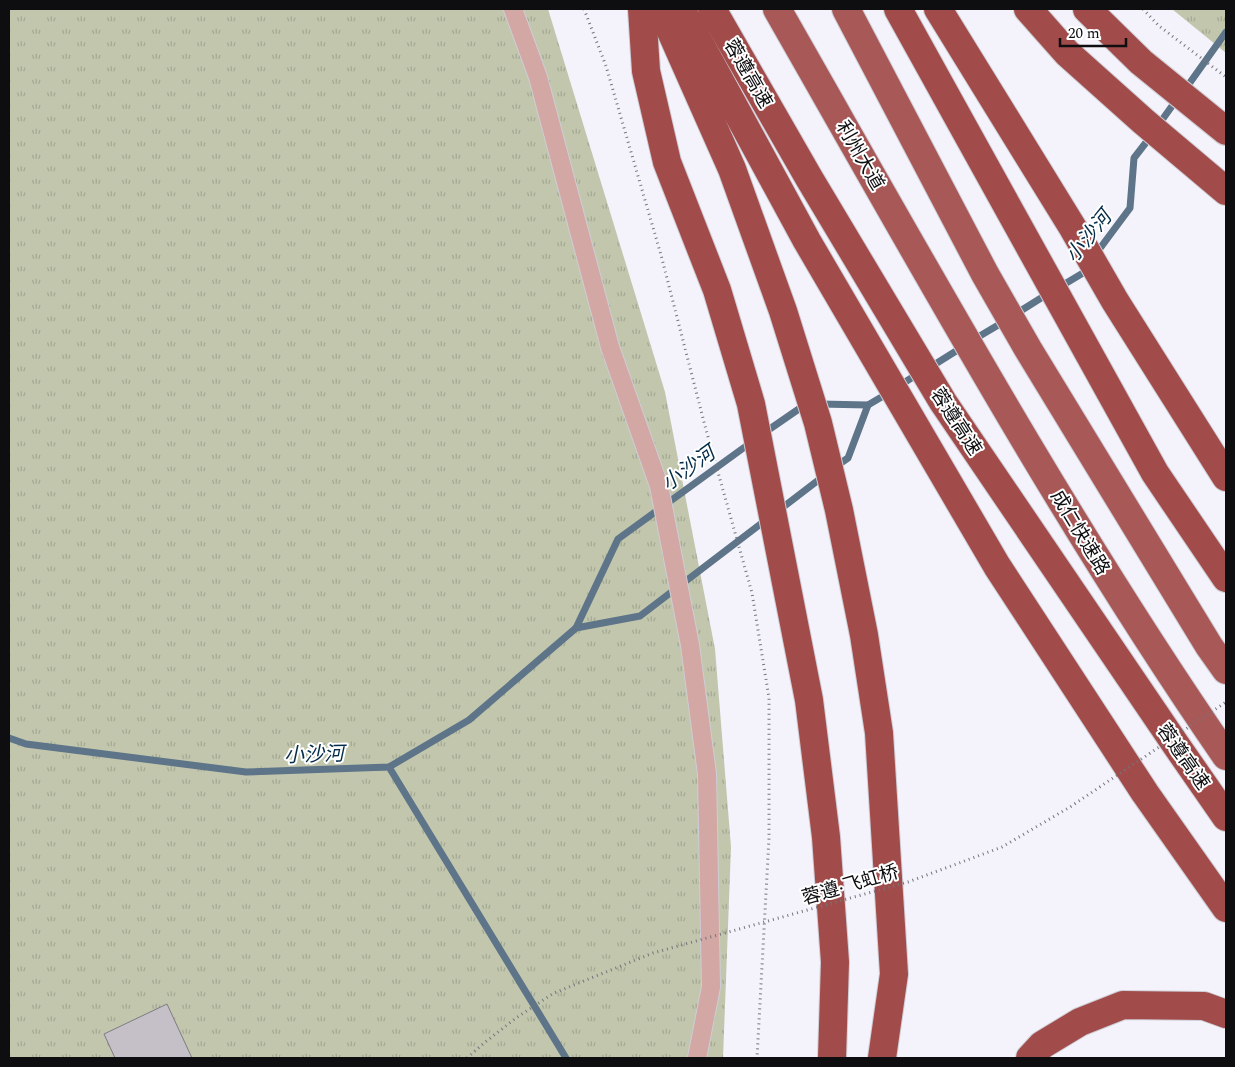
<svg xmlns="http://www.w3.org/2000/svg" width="1235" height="1067" viewBox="0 0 1235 1067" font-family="Spectral,'Noto Sans SC',serif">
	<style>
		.park { fill: url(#park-tufts) }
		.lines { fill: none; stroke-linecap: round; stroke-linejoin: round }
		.stream { stroke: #5e7488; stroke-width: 7 }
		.building { fill: #c5c0c8; stroke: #7f7b82 }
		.minor-casing { stroke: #cfcdd5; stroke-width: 20 }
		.trunk-casing { stroke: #cfcdd5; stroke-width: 30 }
		.motorway-casing { stroke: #cfcdd5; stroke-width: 30 }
		.path { stroke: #76757b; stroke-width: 3; stroke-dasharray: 1 4; stroke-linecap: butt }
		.minor { stroke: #d2a7a4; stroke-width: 18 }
		.trunk { stroke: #a85856; stroke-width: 28 }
		.motorway { stroke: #a14c4a; stroke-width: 28 }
		.path-bridge { stroke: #76757b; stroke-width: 3; stroke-dasharray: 1 4; stroke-linecap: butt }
		.labels { text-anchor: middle; stroke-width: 4; stroke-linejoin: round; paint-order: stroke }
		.street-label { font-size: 19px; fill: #0e0d10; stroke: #fff }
		.water-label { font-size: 20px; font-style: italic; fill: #042c48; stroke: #fff }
	</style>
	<defs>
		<pattern id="park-tufts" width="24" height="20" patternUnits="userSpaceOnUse" patternTransform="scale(1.25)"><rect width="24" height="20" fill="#c1c6ad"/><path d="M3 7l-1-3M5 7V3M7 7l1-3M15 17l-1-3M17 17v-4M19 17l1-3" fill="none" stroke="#a5a994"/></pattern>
	</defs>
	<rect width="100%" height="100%" fill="#f4f2fb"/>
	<g class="park">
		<polygon points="9,9 548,9 665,392 715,649 731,847 723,1058 9,1058"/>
		<polygon points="1172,9 1226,9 1226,53"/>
	</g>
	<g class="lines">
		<g class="stream">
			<polyline points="1184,91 1226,32"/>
			<polyline points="1157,127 1177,99"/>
			<polyline points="1095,255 1130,208 1134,158 1151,136"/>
			<polyline points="1058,288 1083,273 1088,266"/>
			<polyline points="1014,315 1049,293"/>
			<polyline points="973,340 1005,321"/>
			<polyline points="929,368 964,346"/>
			<polyline points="899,386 919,373"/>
			<polyline points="819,404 868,405 890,392"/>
			<polyline points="764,433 806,404"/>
			<polyline points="835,467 848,458 868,405"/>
			<polyline points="778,511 825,475"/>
			<polyline points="576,628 640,616 767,519"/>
			<polyline points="9,738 26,744 246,772 389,767 469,720 576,628 618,539 753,441"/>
			<polyline points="389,767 566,1058"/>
		</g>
	</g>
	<polygon class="building" points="167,1004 192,1058 115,1058 104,1034"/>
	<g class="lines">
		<defs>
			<polyline id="minor" points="513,9 538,77 610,347 659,486 690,645 707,774 711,987 697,1058"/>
			<g id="trunk">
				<path d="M777 9C921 261 1061 517 1226 756"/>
				<polyline points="846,9 985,274 1028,349 1209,646 1226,670"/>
			</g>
			<g id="motorway">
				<polyline points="642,9 646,71 667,162 717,290 751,404 809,700 826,837 835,962 832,1058"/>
				<polyline points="661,9 732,169 783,311 818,423 839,510 864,635 879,733 894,974 882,1058"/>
				<polyline points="681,9 807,241 997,566 1145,793 1226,908"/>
				<polyline points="712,9 809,178 943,402 1176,745 1226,817"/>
				<polyline points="898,9 1155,473 1226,578"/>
				<polyline points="938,9 1073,228 1115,301 1226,477"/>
				<polyline points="1028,9 1067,53 1143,121 1226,191"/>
				<polyline points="1087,9 1141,62 1226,131"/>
				<polyline points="1030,1058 1042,1045 1080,1022 1123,1005 1204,1006 1226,1014"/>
			</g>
		</defs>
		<use href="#minor" class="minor-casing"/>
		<use href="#trunk" class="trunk-casing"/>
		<use href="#motorway" class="motorway-casing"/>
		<g class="path">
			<polyline points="584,9 606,66 661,255 705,426 752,593 769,698 769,838 757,1058"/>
			<polyline points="1143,9 1159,26 1226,77"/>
		</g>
		<use href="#minor" class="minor"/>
		<use href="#trunk" class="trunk"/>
		<use href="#motorway" class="motorway"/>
		<polyline class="path-bridge" points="467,1058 484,1043 516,1018 554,993 653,953 908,882 1002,847 1070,807 1226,702"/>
	</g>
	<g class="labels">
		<g class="street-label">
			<text transform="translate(749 73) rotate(60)" y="7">蓉遵高速</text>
			<text transform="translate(861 155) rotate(60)" y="7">利州大道</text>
			<text transform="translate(957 421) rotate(57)" y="7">蓉遵高速</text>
			<text transform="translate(1081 532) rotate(59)" y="7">成仁快速路</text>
			<text transform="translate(1184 756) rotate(55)" y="7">蓉遵高速</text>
			<text transform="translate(850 884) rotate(-16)" y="7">蓉遵·飞虹桥</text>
		</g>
		<g class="water-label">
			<text transform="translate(1088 236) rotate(-51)" y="7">小沙河</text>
			<text transform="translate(688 468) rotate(-36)" y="7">小沙河</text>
			<text transform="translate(314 754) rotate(-2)" y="7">小沙河</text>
		</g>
	</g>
	<rect width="1235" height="1067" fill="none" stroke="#0e0d10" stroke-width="20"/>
	<path d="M1060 38v8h66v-8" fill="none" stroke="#0e0d10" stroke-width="2.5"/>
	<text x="1068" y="38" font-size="15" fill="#0e0d10" stroke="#ffffff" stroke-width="4" paint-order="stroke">20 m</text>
</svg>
